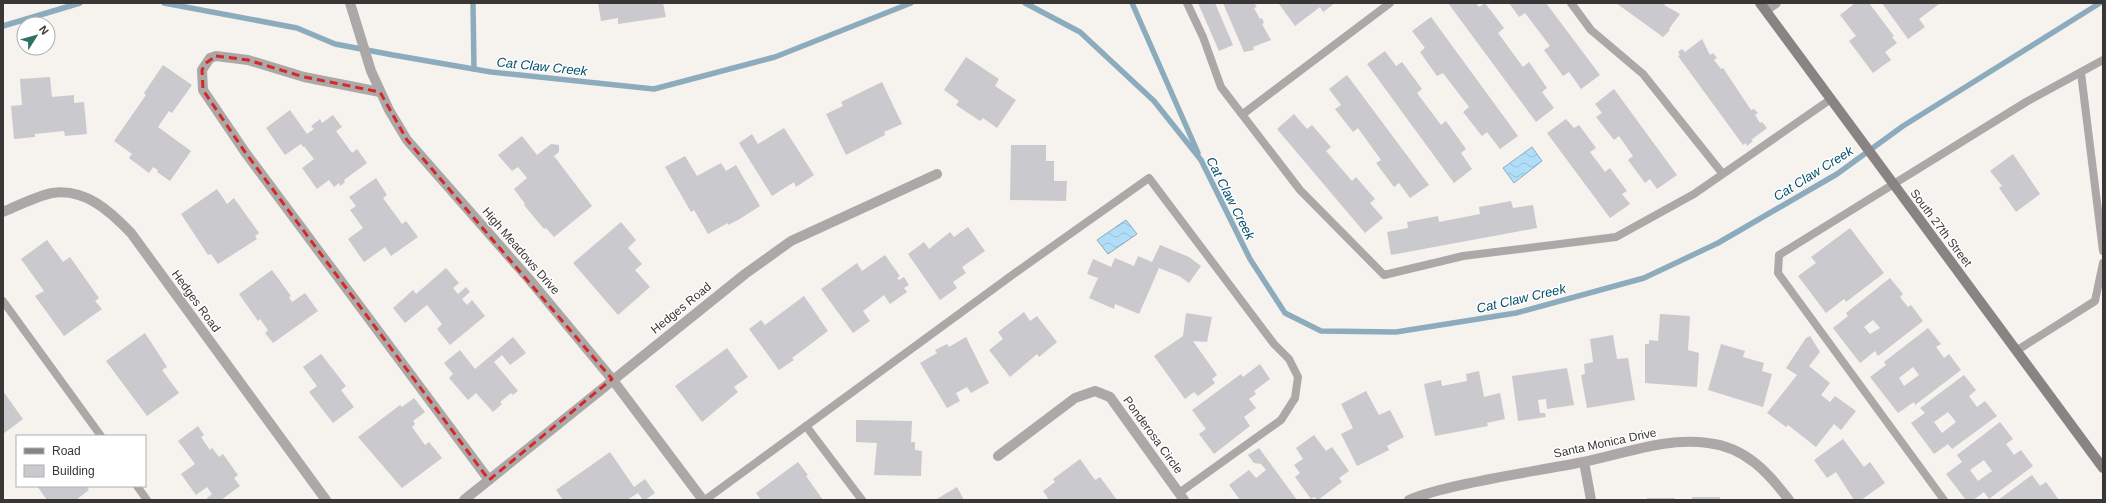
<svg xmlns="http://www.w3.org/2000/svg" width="2106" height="503" viewBox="0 0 2106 503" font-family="Helvetica,sans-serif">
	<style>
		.water { fill: url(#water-waves); stroke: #8cacbe }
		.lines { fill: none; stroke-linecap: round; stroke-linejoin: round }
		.stream { stroke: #8cacbe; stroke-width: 5.5 }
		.building { fill: #cac9ce; fill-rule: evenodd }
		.service { stroke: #aba8a7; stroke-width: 8 }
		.minor { stroke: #aba8a7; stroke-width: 10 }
		.secondary { stroke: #888483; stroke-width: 10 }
		.marked { fill: none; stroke: #d62828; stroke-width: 3; stroke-dasharray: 8 5; stroke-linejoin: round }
		.labels { text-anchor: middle; stroke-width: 3; stroke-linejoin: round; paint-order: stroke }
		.street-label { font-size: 12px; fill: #393736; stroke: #fff }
		.water-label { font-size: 13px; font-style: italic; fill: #004f6d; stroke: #fff }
	</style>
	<defs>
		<pattern id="water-waves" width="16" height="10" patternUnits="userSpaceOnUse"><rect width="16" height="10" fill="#b0def8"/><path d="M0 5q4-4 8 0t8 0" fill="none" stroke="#98bfd5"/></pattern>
	</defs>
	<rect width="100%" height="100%" fill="#f6f2ee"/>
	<g class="water">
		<polygon points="1532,147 1542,161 1514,183 1503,168"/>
		<polygon points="1126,220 1137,234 1108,254 1097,240"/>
	</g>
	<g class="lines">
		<g class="stream">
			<polyline points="164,3 297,28 335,44 393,55 491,72 654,89 775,57 911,3"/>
			<polyline points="473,3 474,69"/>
			<polyline points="1025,3 1080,32 1154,101 1201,160 1250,259 1285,313 1321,331 1396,332 1516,313 1644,278 1718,243 1837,174 1903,126 2100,3"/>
			<polyline points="1132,3 1198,153"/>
			<polyline points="3,26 80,3"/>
		</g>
	</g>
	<g class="building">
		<polygon points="598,3 663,3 666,17 618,24 618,18 601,21"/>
		<polygon points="1198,3 1215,3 1233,45 1219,51"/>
		<polygon points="1223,3 1254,3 1257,7 1254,8 1260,19 1262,18 1264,23 1262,24 1271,40 1253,47 1254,50 1244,52"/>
		<polygon points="1281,3 1335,3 1323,12 1320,7 1295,26 1279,4"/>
		<polygon points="1448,3 1476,3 1479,7 1485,3 1504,28 1498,33 1523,67 1529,62 1547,88 1542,92 1554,108 1536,122"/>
		<polygon points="1509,3 1546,3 1600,75 1581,89 1569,72 1563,76 1544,50 1550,46 1525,13 1519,17"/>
		<polygon points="1616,3 1666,3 1664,5 1680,14 1669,29 1670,30 1663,37"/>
		<polygon points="1855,3 1869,3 1894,36 1892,37 1897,43 1885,52 1891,60 1873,73 1849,41 1856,36 1840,15"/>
		<polygon points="1882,3 1938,3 1939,4 1919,19 1925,27 1908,39"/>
		<polygon points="1431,17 1518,136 1500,149 1487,132 1482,136 1463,112 1469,107 1443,73 1437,76 1420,52 1425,48 1412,31"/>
		<polygon points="1702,39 1710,55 1713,53 1717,58 1714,60 1721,69 1723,68 1751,110 1754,109 1758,113 1755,115 1760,123 1762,122 1767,128 1751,140 1753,141 1747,146 1746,143 1743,145 1678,56 1680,55 1678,52 1682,49 1685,52"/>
		<polygon points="1385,51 1396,66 1402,62 1422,89 1417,93 1441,125 1446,121 1466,149 1461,153 1472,169 1454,183 1367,64"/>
		<polygon points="966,57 999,79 995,86 1016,100 997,128 983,118 980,121 956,105 959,101 944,90"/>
		<polygon points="163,65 192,85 172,113 169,111 158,127 191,151 170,181 157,172 158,170 153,167 149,173 129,158 132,154 114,141 146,95 144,93"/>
		<polygon points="1347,75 1429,185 1410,198 1399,183 1394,187 1376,163 1381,160 1358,128 1353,132 1335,109 1341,105 1329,89"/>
		<polygon points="50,77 52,97 74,95 74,103 84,102 87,134 65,136 64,131 35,134 35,137 14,139 11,106 22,105 20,79"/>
		<polygon points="882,82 902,124 884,132 885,135 846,155 826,114 843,106 841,102"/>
		<polygon points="1614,89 1677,175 1657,189 1650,179 1645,183 1628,160 1633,156 1619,136 1614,140 1596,117 1602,113 1595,104"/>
		<polygon points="290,110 307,134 314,129 311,126 320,119 322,123 333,115 342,127 336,131 352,153 357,149 367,163 344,180 345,182 340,186 339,183 334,187 329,180 317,189 302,168 314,159 304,146 303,147 301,144 285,155 266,128"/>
		<polygon points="1294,114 1307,129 1312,125 1331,147 1326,151 1352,181 1356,177 1375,199 1370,203 1383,218 1365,233 1277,129"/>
		<polygon points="1566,119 1574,128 1579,125 1596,148 1590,152 1605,172 1610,168 1627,191 1622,194 1630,204 1610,218 1547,133"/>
		<polygon points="784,128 814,175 796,187 794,182 772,196 739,143 752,134 758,144"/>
		<polygon points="522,136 537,155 551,144 559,145 559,152 554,156 592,206 554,237 546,228 544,229 524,205 525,204 514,189 527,178 518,167 512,171 498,155"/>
		<polygon points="1011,145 1046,145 1046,161 1054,161 1054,181 1067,181 1066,201 1010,200"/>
		<polygon points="2013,154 2040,194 2016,212 1999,188 2002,186 1990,171"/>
		<polygon points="685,156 697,176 721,163 726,171 736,165 760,206 738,220 728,225 728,223 708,234 694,210 691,212 665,167"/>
		<polygon points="376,178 387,195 383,198 402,224 406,221 418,237 391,256 385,247 364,262 348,239 363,228 350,210 356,206 349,197"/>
		<polygon points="217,189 227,204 234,198 259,233 255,236 257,239 218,264 211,254 208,255 181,214"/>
		<polygon points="1511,201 1513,208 1533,205 1537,228 1391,255 1387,232 1408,228 1407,222 1438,216 1439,222 1480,214 1479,207"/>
		<polygon points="621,222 636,240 628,248 642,264 635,270 650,287 618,315 573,263"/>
		<polygon points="968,227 985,251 962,267 966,273 953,282 957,288 940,300 908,254 924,242 929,249 950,232 954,237"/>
		<polygon points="1850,228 1884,273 1846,302 1844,299 1826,313 1798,276 1816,263 1811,257"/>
		<polygon points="47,240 63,262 70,257 99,298 95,301 102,309 64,336 35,296 44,291 21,259"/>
		<polygon points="1160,245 1189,257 1201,266 1189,283 1179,276 1159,268 1139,314 1115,304 1114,309 1089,298 1098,278 1087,274 1093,259 1111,267 1115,258 1134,266 1138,256 1152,262"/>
		<polygon points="885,255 900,276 897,278 899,280 904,277 909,285 904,288 907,292 890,304 884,295 863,311 870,321 853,333 821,289 857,263 862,271"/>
		<polygon points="446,268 459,283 453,288 458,294 466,287 470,292 462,299 467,305 472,300 485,316 450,345 437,329 442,324 427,305 405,323 393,308 413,290 416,294"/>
		<polygon points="272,270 291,296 289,297 292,302 305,293 318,311 273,343 265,333 268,330 260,319 258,321 239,294"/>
		<path d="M1890 278 1903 294 1900 297 1908 307 1911 305 1923 321 1878 356 1875 351 1860 363 1833 328 1848 316 1846 313ZM1873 320 1880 328 1870 334 1864 327Z"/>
		<polygon points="804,296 828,331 792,358 794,360 779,370 749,329 761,320 765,325"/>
		<polygon points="1024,312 1030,321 1037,316 1057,342 1039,357 1037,354 1010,377 989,350 1003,339 998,332"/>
		<polygon points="1186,313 1212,317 1207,342 1193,341 1217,375 1212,379 1215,383 1198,396 1194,392 1185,399 1154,356 1183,336"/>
		<polygon points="1660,314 1690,316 1688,350 1699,353 1697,387 1645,383 1645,344 1649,344 1649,340 1658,341"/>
		<path d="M1928 328 1941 344 1936 347 1944 358 1949 354 1961 370 1915 405 1914 402 1898 413 1870 377 1886 365 1884 362ZM1913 367 1919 375 1904 386 1899 378Z"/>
		<polygon points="145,333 167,367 162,370 179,393 147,416 106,361"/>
		<polygon points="1613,335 1617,359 1628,358 1635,400 1587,408 1581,375 1585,374 1584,364 1593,362 1590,339"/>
		<polygon points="1810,336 1820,352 1809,366 1830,383 1821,395 1830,402 1835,396 1856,411 1841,430 1834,424 1816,447 1788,425 1786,427 1767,413 1797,375 1786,368 1806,338"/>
		<polygon points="513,337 526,353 510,365 502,355 494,362 518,391 513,395 511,393 500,402 502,404 493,412 476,393 468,400 449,378 453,374 444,363 460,350 475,369"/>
		<polygon points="966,337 989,383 971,393 967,387 956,393 960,401 947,408 920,363 937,353 935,350 947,344 949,347"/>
		<polygon points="1721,344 1745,351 1743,357 1764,363 1762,371 1772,374 1763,407 1708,390"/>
		<polygon points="727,348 748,377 734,387 738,392 702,422 675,386"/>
		<polygon points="321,354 346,386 341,390 354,407 333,423 309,392 317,386 303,367"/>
		<polygon points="1260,364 1270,379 1254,391 1256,394 1249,399 1256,408 1244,417 1250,426 1214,454 1199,434 1206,429 1192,410 1241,374 1243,377"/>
		<polygon points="1567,368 1574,405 1547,409 1546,399 1538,400 1540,413 1545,413 1546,417 1518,421 1512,376"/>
		<polygon points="1479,371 1484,397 1500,393 1505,419 1487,423 1488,426 1435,436 1424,384 1441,380 1442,386 1467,381 1466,374"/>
		<path d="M1964 375 1976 390 1969 396 1977 407 1985 401 1997 416 1952 449 1948 444 1934 454 1911 423 1925 413 1920 408ZM1948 412 1956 422 1942 433 1934 422Z"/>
		<polygon points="3,391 23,419 3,434"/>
		<polygon points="1366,391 1379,415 1390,410 1404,437 1387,446 1389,450 1357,466 1341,434 1353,428 1341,404"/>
		<polygon points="414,398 425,412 413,421 415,424 412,427 425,445 429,442 442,458 402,488 358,437 400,405 402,407"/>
		<polygon points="856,420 912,421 911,442 915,442 915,450 922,451 921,476 874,475 877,443 856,442"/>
		<path d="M2000 422 2013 439 2006 444 2014 455 2021 450 2033 466 1989 499 1984 492 1973 500H1966L1946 474 1962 462 1957 455ZM1984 460 1992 471 1978 481 1970 470Z"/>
		<polygon points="198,426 204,435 201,437 210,450 212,448 219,457 223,454 238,475 234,478 240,486 221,500 208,500 207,498 212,494 207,487 196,495 181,474 195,464 178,441"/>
		<polygon points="1314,435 1326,451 1332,447 1349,471 1339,478 1342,482 1318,500 1314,497 1311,499 1295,477 1300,473 1294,465 1303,459 1296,448"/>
		<polygon points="1843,439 1864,467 1870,462 1885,483 1861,500 1854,500 1836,472 1827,478 1814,460"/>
		<polygon points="1259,448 1297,500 1240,500 1229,485 1249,470 1256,478 1266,470 1261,464 1254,463 1248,455"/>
		<polygon points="610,452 634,487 645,479 655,493 645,500 643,500 638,493 627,500 563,500 556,490"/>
		<polygon points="1080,459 1095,480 1100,477 1117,500 1049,500 1043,491 1055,482 1053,479"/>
		<polygon points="798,462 808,475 806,476 823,500 761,500 756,493"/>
		<polygon points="2032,475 2040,486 2046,482 2059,500 1998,500"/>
		<polygon points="37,486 86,486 89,490 76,500 47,500"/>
		<polygon points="957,487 964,500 935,500"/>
		<rect x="1692" y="497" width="28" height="3"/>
		<rect x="1647" y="498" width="28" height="2"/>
	</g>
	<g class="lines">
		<g class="service">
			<polyline points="1187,3 1203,37 1221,87 1300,190 1384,275 1463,256 1616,237 1694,194 1831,99"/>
			<polyline points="1571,3 1591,30 1643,74 1722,173"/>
			<polyline points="2081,73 2103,251"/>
			<polyline points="1243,114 1390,3"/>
			<polyline points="3,301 101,436"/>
			<polyline points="2016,351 2095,301 2103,263"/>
			<polyline points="806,426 862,500"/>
			<polyline points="137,486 147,500"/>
			<polyline points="705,500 1015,273 1149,178 1274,344 1289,359 1298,377 1295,398 1281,420 1179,493"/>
			<polyline points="1944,500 1778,273 1779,255 2026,102 2103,60"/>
		</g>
		<g class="minor">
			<polyline points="350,3 371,71 389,110 407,140 529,279 612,379 703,500"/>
			<polyline points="1766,10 1776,3"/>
			<polyline points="380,92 304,77 248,60 216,56 210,58 202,70 203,90 245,152 489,480"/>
			<path d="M3 212C17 206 37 196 52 193 85 188 110 211 131 233L326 500"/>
			<polyline points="998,456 1075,398 1095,391 1110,397 1184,500"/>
			<polyline points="1584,462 1591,500"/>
			<polyline points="464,500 745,274 791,241 937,174"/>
			<path d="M1409 500C1425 493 1443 489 1461 485 1501 476 1542 470 1583 462 1624 454 1665 437 1708 443 1745 447 1768 472 1789 500"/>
		</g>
		<polyline class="secondary" points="1760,3 2103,468"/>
	</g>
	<path class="marked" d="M216 56 248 60 304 77 380 92 407 140 612 379 489 480 245 152 203 90 202 70 206 63Z"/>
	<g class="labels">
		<g class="street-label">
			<text transform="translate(1941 228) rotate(53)" y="4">South 27th Street</text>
			<text transform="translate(521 251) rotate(49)" y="4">High Meadows Drive</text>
			<text transform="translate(196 301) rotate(54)" y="4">Hedges Road</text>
			<text transform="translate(681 308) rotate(-39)" y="4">Hedges Road</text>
			<text transform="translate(1153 435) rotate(54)" y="4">Ponderosa Circle</text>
			<text transform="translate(1605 443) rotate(-12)" y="4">Santa Monica Drive</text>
		</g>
		<g class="water-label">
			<text transform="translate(542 66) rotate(6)" y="5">Cat Claw Creek</text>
			<text transform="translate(1813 173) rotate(-32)" y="5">Cat Claw Creek</text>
			<text transform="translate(1231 198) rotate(63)" y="5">Cat Claw Creek</text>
			<text transform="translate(1521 298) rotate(-13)" y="5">Cat Claw Creek</text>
		</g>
	</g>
	<rect width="2106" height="503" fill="none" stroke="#393736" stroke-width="8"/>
	<rect x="16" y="435" width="130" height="52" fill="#ffffff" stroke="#b0afaf"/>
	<rect x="24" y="448" width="20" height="6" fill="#888483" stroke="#b0afaf"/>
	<text x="52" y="455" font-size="12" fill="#393736">Road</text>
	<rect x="24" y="465" width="20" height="12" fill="#cac9ce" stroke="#b0afaf"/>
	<text x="52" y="475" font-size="12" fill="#393736">Building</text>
	<g transform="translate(36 36) rotate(53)"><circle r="19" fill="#ffffff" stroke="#b0afaf"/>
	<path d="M0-3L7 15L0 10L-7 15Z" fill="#2d7164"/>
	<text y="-6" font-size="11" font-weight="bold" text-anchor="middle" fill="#393736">N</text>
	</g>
</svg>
